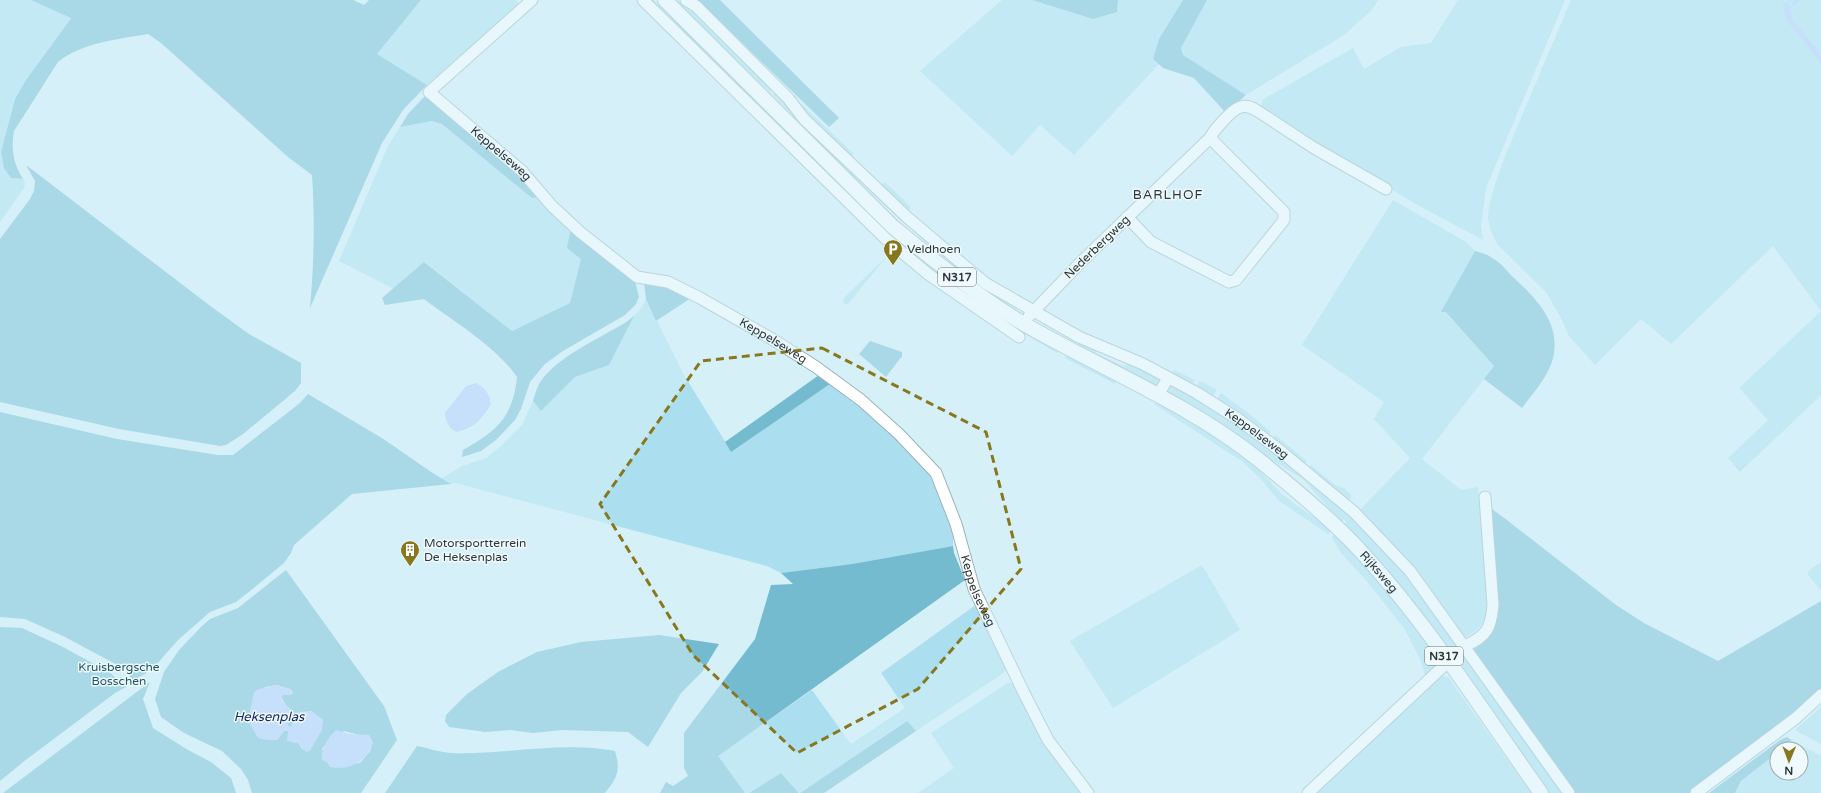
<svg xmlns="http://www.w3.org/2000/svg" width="1821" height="793" viewBox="0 0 1821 793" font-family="'Varela Round',sans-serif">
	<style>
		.green { fill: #abdfef }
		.forest { fill: #74bbd0; fill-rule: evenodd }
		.water { fill: #b3c9fc }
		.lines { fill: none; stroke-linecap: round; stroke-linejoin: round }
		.stream { stroke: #b3c9fc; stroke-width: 3.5 }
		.minor-casing { stroke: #9ab3bb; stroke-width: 13 }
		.major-casing { stroke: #9ab3bb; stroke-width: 16 }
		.minor { stroke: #fff; stroke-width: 11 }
		.major { stroke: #fff; stroke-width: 14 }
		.marked { fill: none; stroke: #88771c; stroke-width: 3; stroke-dasharray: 8 5; stroke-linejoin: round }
		.labels { text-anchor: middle; stroke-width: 3; stroke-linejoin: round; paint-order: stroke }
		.shield { fill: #f0fafd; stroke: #687274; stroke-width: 1 }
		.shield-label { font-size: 11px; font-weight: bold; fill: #2d373a }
		.street-label { font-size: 12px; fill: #2d373a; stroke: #f0fafd }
		.poi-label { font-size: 12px; fill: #2d373a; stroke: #f0fafd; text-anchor: start }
		.park-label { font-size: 12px; fill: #1b5665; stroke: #f0fafd }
		.neighbourhood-label { font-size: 13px; letter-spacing: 1px; fill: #2d373a; stroke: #f0fafd }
		.water-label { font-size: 13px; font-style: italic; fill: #182a66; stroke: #f0fafd }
	</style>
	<rect width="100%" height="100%" fill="#d6f0f8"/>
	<g class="green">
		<polygon points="0,0 31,0 71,17 26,80 15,99 1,152 11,178 23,179 25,183 24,188 0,222"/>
		<polygon points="421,0 516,0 519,4 427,85 377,54"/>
		<polygon points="650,0 654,0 759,103 757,105"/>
		<polygon points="674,0 678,0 693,10 773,89 770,92"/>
		<polygon points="1002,0 1032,0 1093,19 1117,12 1118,0 1183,0 1159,39 1153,59 1159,64 1074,155 1040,125 1012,156 920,71"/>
		<polygon points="1207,0 1378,0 1372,10 1344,35 1246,95 1183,55 1181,48"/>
		<polygon points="1458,0 1565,0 1486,188 1481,226 1483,240 1416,204 1286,128 1262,110 1262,100 1353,48 1364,69 1401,47 1431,43"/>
		<polygon points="1571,0 1821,0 1821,54 1793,20 1791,9 1784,7 1786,19 1821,64 1821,395 1740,472 1728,458 1768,420 1739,388 1821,311 1773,246 1671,344 1641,319 1595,365 1569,336 1560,316 1546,292 1498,245 1491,231 1488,219 1489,206 1494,187 1505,156"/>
		<path d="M776 92 935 248 947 259 999 296 998 298C918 242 849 173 781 103L773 95Z"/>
		<polygon points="797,100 854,154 851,157 804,112"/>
		<polygon points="762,107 815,157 890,232 889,234 760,108"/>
		<polygon points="432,121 442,124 538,197 571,228 581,259 570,303 512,331 425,262 394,289 339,261 388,146 400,127"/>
		<polygon points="885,182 911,207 907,211 881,186"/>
		<path d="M1393 200 1466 242 1475 251 1442 312 1446 311 1494 366 1422 459 1461 490 1478 487 1489 601C1486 620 1482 630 1463 638L1446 614 1309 468 1311 465 1335 485 1344 488 1351 495 1350 501 1360 510 1410 458 1374 419 1384 402 1302 345Z"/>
		<polygon points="888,255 847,305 843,302 844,298"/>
		<polygon points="947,280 1006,321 1058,350 1057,353 988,312 946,282"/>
		<polygon points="646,299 684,375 731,451 830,384 880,420 919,459 937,485 953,526 953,546 852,564 781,573 767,566 456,483 451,484 442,478 462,466 486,458 501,446 522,425 533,401 541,411 575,377 609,365 634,316 642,307"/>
		<polygon points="1078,343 1088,347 1094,347 1096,353 1123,366 1130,363 1163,379 1159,387 1077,344"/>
		<polygon points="1067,354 1116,380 1115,384 1065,358"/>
		<polygon points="1174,370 1195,380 1191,386 1172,375"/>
		<polygon points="1200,381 1217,390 1212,398 1195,388"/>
		<polygon points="1170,382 1243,428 1350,513 1348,515 1351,518 1353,516 1417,585 1457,642 1457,648 1454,650 1444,644 1344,525 1346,522 1344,519 1341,522 1303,479 1262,454 1196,408 1165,390"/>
		<polygon points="1221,393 1247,412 1271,432 1267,436 1216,400"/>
		<path d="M1158 401C1188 419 1218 437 1246 458 1261 469 1272 486 1287 498 1302 510 1317 518 1331 531L1328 534 1279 501 1260 478 1243 462 1154 404Z"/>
		<polygon points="1275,435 1307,461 1305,464 1303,464 1273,440"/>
		<polygon points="1335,534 1370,571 1437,655 1439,661 1433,672 1425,675 1421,661 1404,628 1365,579 1341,553 1332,537"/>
		<polygon points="1821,562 1821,590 1808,575 1808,571"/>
		<polygon points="1202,565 1240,630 1113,708 1070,641"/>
		<polygon points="977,604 1007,669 1002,674 916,731 906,721 800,793 781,773 749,793 745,793 717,756 812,690 851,744 905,708 881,673"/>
		<polygon points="1465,652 1567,793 1548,793 1456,664 1458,658"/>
		<polygon points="1442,676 1448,677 1531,793 1316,793"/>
		<polygon points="1008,683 1012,683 1016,687 1083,793 918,793 954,768 931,733"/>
		<polygon points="1821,707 1821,744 1795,730"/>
		<polygon points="1790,739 1821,756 1821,793 1735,793 1741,781 1777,753 1777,773 1801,773 1801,749 1782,749 1791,742"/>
	</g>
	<g class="forest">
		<path d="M31 0H353L364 5 369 0H421L377 54 427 85 403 110 382 143 310 308C314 263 315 220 312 175L288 157 161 43 148 34C119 39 81 43 58 62L14 131C11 150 13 163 23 179L11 178 4 168 1 152 15 99 26 80 71 18Z"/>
		<polygon points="698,0 720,0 839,118 829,127"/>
		<polygon points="1032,0 1118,0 1117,12 1093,19"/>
		<polygon points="1183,0 1207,0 1181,48 1183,55 1246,95 1226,113 1194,78 1163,68 1153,59 1159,39"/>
		<polygon points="425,96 529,184 538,197 532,198 442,124 432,121 400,127 408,114"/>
		<polygon points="26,165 209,305 249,334 301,363 301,383 295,391 243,434 226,445 220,446 119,429 0,402 0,239 30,199 34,191 35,181"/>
		<path d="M571 228 635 281 639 297 636 304 625 315 563 351 545 364 530 382 521 409 515 420 496 440 481 451 462 457 463 450C497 431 513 417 517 377 497 347 454 322 424 299L385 305 382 298 424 262 512 331 570 303 581 259 567 248Z"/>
		<path d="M1475 251C1481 253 1488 254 1492 258 1500 262 1506 270 1512 276 1534 297 1559 320 1554 353 1551 374 1534 392 1522 408L1484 379 1494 366 1446 312H1441Z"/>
		<polygon points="644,282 665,285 691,298 656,321 646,299"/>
		<path d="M634 316 609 365 575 377 541 411 533 401C535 395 537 386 541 381 557 357 600 338 625 323Z"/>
		<polygon points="870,341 902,352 902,356 886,377 859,354"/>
		<polygon points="819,375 830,384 731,452 725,442"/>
		<polygon points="308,394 385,440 431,472 451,484 352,494 294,545 291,553 284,563 250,591 236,602 210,612 178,640 156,665 145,674 133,680 123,668 65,637 25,619 0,617 0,412 117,439 218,455 233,455 300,403"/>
		<path d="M1489 507 1503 517 1616 605 1644 623 1718 661 1821 601V694L1692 793H1575L1473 650C1486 640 1494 637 1496 619Z"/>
		<polygon points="953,546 954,553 965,580 718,756 745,793 660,793 666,782 673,786 688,776 684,768 684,733 755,639 771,585 793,584 781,573 852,564"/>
		<path d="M286 570 384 706 397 740 361 793H252L248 780 241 769 222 751 184 733 161 717 155 699 164 672 179 650 201 627 210 619 238 608ZM277 685 290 689 293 692 288 695H282L281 697 286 705 288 726 291 727 296 714 311 711 323 720 303 750 298 743 291 742 288 731H284L277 740 259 738 248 721 251 710 265 687ZM344 731 356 734 373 742 370 751 360 763 330 767 322 749 329 739Z"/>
		<polygon points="0,627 22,628 61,646 109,672 126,687 115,693 23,762 0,781"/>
		<polygon points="659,635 719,644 702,672 681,693 648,747 628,732 562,730 533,733 510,730 485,732 449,727 445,721 446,715 467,694 498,672 537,652 581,642"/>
		<polygon points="150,682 143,699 153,728 188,750 211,762 231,778 236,793 3,793"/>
		<polygon points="907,721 916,731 824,793 800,793"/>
		<polygon points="1787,737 1790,739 1791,742 1782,749 1777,749 1777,753 1741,781 1735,793 1709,793 1780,740"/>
		<path d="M417 746C428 748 439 752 450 753 505 755 561 741 615 751 621 771 617 778 605 793H385Z"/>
		<polygon points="781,773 799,793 749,793"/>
	</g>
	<g class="water">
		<polygon points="1786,2 1790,6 1793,20 1821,54 1821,64 1786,19 1783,5"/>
		<path d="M476 383C486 388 489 394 491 404 481 420 475 428 456 432 448 427 446 422 445 413L466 386Z"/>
		<polygon points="277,685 290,689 293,693 292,695 283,695 281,697 282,701 292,710 292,717 288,723 288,726 291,727 298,712 311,711 323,720 322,730 310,751 306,752 298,743 287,741 288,731 284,731 277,740 268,740 258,738 248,721 254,692 259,689"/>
		<path d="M337 730 349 734 369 735 373 742C366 762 350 771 330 767L328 763 322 760C320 751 329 734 337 730Z"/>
	</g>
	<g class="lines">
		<polyline class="stream" points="1794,3 1797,0"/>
		<defs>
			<g id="minor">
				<path id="s1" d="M532 0 429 92 522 171 552 206 580 232 637 277 668 282 700 298 772 339 816 367 861 400 899 434 936 473 956 524 974 589 1024 693 1048 740 1088 793"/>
				<polyline points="643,0 885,238 928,274 1019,337"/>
				<path id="s2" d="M686 0 696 6 788 98 804 119 908 218 985 283 1079 337 1143 364 1197 393 1238 419 1278 449 1354 512 1410 571 1569 793"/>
				<polyline points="1127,217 1151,242 1229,282 1236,280 1284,220 1284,212 1210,138"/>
				<path d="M1029 316 1082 261 1210 138C1213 131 1231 111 1238 108 1244 105 1251 107 1256 110L1314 148 1386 189"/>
				<polyline points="1158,395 1168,378"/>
				<path d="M1308 793 1465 646C1487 636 1491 628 1493 605L1485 497"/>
				<polyline points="1696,793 1796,718 1821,695"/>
			</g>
			<g id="major">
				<path id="s3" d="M665 0 893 227C935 261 977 296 1024 324 1102 369 1188 403 1259 460 1290 485 1327 516 1354 544 1425 619 1481 709 1541 793"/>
			</g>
		</defs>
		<use href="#minor" class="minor-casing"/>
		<use href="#major" class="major-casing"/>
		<use href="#minor" class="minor"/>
		<use href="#major" class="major"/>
	</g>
	<path d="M0 0H1821V793H0ZM822 348 986 432 1021 569 918 689 797 753 693 655 600 504 701 361Z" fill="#d6f0f8" fill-opacity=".55" fill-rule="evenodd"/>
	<path class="marked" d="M822 348 986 432 1021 569 918 689 797 753 693 655 600 504 701 361Z"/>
	<defs>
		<symbol id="parking-pin" viewBox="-11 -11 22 30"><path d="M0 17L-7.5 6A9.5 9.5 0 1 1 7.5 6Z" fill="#88771c" stroke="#f0fafd"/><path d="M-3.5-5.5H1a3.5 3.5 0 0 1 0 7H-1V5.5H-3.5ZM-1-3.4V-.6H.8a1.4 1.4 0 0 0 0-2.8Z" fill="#fff"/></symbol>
		<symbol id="building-pin" viewBox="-11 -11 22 30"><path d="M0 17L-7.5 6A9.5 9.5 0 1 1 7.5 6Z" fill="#88771c" stroke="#f0fafd"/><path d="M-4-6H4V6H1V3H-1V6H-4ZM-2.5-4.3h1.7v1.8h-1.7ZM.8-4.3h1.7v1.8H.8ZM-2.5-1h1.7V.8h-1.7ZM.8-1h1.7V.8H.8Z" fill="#fff"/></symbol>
	</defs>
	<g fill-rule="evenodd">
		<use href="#parking-pin" x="882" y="238" width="22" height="30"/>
		<use href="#building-pin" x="399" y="539" width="22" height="30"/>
	</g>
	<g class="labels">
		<g class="shield">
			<rect x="938" y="268" width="38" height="18" rx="3"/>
			<rect x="1425" y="647" width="38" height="18" rx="3"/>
		</g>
		<g class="shield-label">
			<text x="957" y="281">N317</text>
			<text x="1444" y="660">N317</text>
		</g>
		<g class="street-label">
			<text dy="4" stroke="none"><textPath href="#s1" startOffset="233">Keppelseweg</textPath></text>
			<text transform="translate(1097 247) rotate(-44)" y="4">Nederbergweg</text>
			<text dy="4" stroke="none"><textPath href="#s1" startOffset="569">Keppelseweg</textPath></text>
			<text dy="4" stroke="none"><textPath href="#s2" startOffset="724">Keppelseweg</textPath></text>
			<text dy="4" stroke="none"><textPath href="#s3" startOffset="921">Rijksweg</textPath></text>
			<text dy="4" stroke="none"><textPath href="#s1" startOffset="905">Keppelseweg</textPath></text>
		</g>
		<g class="poi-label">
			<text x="907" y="253">Veldhoen</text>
			<text x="424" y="547">Motorsportterrein<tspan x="424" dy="14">De Heksenplas</tspan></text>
		</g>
		<g class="park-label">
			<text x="119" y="671">Kruisbergsche<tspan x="119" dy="14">Bosschen</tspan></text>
		</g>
		<g class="neighbourhood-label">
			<text x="1168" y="199">BARLHOF</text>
		</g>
		<g class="water-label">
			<text x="269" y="721">Heksenplas</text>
		</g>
	</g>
	<g transform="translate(1789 761) rotate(181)"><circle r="19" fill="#f0fafd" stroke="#a2acaf"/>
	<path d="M0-3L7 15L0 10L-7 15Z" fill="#88771c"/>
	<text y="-6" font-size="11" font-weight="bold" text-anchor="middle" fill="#2d373a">N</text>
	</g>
</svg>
